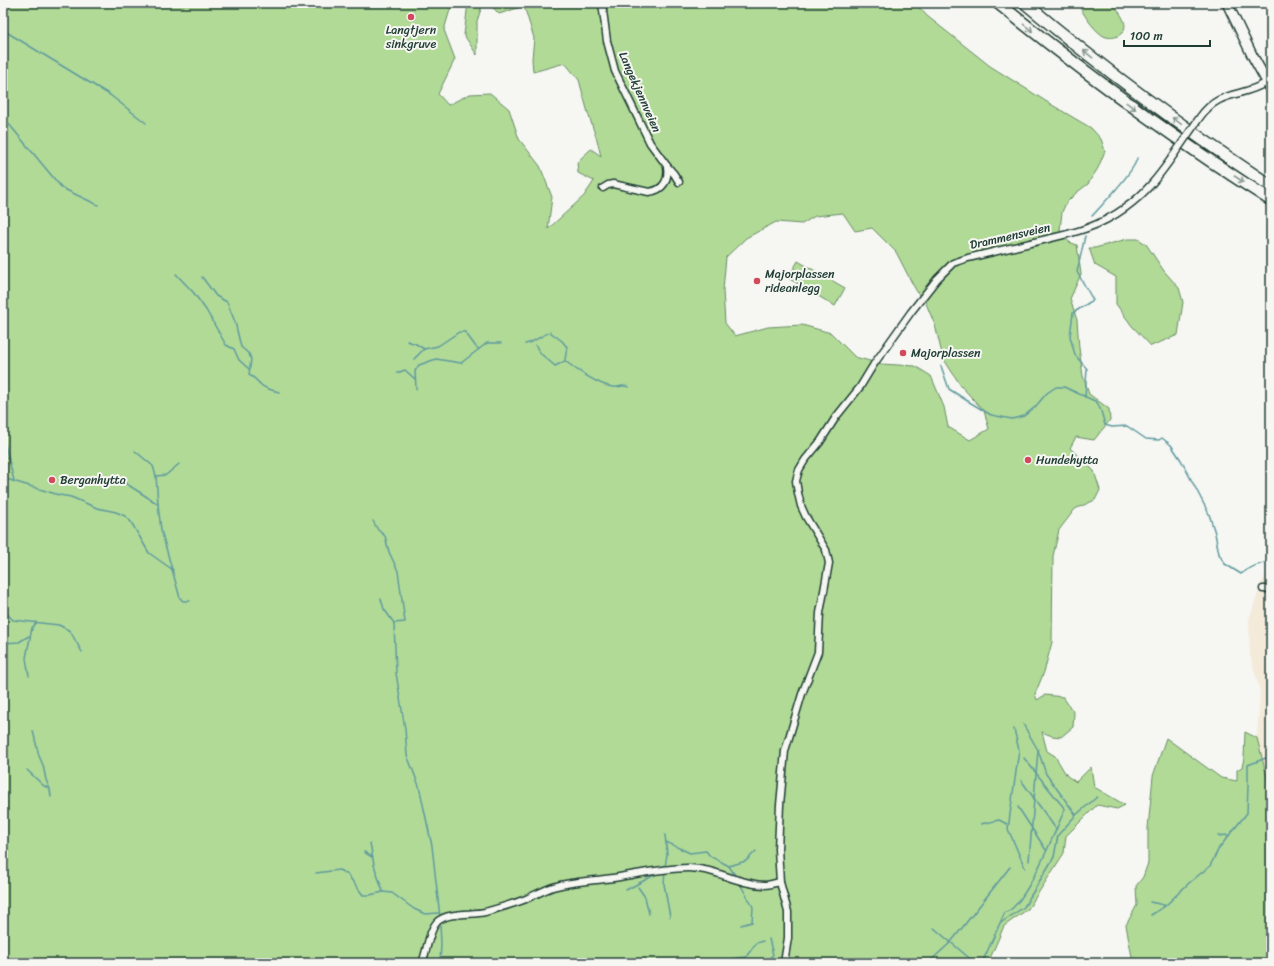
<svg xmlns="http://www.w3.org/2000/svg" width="1274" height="966" viewBox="0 0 1274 966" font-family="Sriracha,sans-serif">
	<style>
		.built { fill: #f4eada }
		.green { fill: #b1da97; stroke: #688c66; fill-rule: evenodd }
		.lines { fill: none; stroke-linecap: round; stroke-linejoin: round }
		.stream { stroke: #5f9a9e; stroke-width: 1.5 }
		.street-casing { stroke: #1f3d34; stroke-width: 9 }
		.primary-casing { stroke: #1f3d34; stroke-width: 12 }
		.highway-casing { stroke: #1f3d34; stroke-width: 14 }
		.street { stroke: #f6f6f2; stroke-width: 6 }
		.primary { stroke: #f6f6f2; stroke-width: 9 }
		.highway { stroke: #f6f6f2; stroke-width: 11 }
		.street-bridge-casing { stroke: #1f3d34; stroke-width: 9; stroke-linecap: butt }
		.street-bridge { stroke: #f6f6f2; stroke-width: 6 }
		.oneway { stroke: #8a9a93 }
		.poi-dot { fill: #d1495b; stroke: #f6f6f2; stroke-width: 1.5 }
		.labels { text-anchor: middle; stroke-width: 4; stroke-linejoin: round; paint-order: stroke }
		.poi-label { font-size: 12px; fill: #1f3d34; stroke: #f6f6f2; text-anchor: start }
		.street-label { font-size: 12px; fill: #1f3d34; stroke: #f6f6f2 }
	</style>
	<rect width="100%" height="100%" fill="#f6f6f2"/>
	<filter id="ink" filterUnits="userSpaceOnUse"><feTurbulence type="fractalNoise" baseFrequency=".025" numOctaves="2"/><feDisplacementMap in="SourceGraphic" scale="8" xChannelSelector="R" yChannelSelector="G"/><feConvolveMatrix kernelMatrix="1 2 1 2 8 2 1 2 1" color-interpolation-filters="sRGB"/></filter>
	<g filter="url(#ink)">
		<polygon class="built" points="1271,563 1271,785 1269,785 1257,738 1260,691 1250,655 1249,620 1261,584"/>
		<g class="green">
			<path d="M3 3H452L444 30 455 59 438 94 448 105 470 94 490 93 509 109 519 139 540 166 552 197 548 229 584 196 594 181 578 173 577 162 591 149 601 156 597 140 588 113 579 80 565 63 533 72 532 59 534 38 524 6 499 14 489 3H915L927 16 990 66 1047 102 1091 128 1101 139 1105 151 1098 168 1088 184 1076 193 1066 203 1062 212 1060 230 1069 242 1077 245 1081 274 1070 299 1077 320 1079 348 1083 376 1089 394 1109 409 1110 420 1094 440 1076 437 1070 448 1094 471 1100 490 1095 500 1075 509 1059 530 1053 556 1052 642 1044 672 1035 694 1037 700 1045 695 1063 697 1074 713 1073 727 1061 737 1052 736 1042 732 1047 751 1055 756 1067 776 1076 782 1091 767 1094 787 1125 805 1117 809 1097 805 1066 836 1064 853 1028 909 1004 926 988 963H3ZM843 213 855 231 872 228 896 252 912 283 913 285 919 295 922 294 935 325 943 358 961 386 984 411 989 429 970 440 948 427 944 407 931 376 915 366 881 364 855 357 831 333 802 325 768 327 735 336 725 323 723 290 726 257 746 238 776 222 802 224 815 216Z"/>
			<polygon points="468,3 483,3 477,21 477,55 464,35"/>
			<path d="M1077 3H1112C1116 8 1122 15 1124 21 1129 34 1112 42 1102 35 1091 27 1084 14 1077 3Z"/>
			<polygon points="1127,239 1138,239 1146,244 1164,271 1179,288 1183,302 1178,335 1151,346 1132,326 1116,304 1116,277 1095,265 1089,248 1095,248"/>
			<polygon points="798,261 845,288 835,306 788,278"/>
			<polygon points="1245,732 1257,738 1269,785 1271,785 1271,963 1131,963 1132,957 1126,925 1137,905 1136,886 1143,877 1148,863 1148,828 1153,776 1166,738 1221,778 1237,781 1237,770 1242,767 1244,758"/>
		</g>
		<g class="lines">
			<g class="stream">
				<polyline points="3,30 110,95 146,123"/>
				<polyline points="3,117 62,188 98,205"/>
				<path d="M1092 216C1101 206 1136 170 1137 158"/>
				<polyline points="176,274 193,292 206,310 226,345 234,349 239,360 249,369"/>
				<path d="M202 277 216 296 227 302 235 322 241 347 249 354 251 359 249 375C254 377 256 380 260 384 265 389 272 390 279 392"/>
				<polyline points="407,341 416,344 424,349"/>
				<path d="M525 344C535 342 540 336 550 332L562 341 567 347 565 360"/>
				<path d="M535 345 541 354 555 366 565 361C575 369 600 386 613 387 620 388 620 384 629 387"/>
				<polyline points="414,359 424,349 438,346 459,332 465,332 476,347 479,349"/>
				<path d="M941 366 949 389 966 400 991 415 1012 419 1024 416 1035 407 1047 393 1056 387H1064L1097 402 1101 411 1105 425 1112 427 1127 426 1146 439 1159 440 1162 438 1171 445 1181 460 1209 514 1215 533 1219 554 1225 564 1241 574C1250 566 1260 564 1271 561"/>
				<polyline points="397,373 405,370 415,379"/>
				<polyline points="416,389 415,371 419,365 436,359 461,363 487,343 501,343"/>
				<polyline points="1085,397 1087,369 1075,355 1070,336 1073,313 1093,300 1077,272 1085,236"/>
				<polyline points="3,436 14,481"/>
				<polyline points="135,451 153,466 156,476 158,504 161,530 180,598 183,601 190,601"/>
				<polyline points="3,457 9,458"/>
				<polyline points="156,476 166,475 179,464"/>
				<polyline points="3,478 59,495 71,497 97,508 116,512 125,516 131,522 149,553 173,570"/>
				<polyline points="122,481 158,504"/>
				<polyline points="373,521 378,530 385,536 389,552 398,571 405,622 394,623 396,673 405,729 407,755 419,786 432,846 440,917"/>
				<polyline points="381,599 384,609 394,623"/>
				<polyline points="3,610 13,620 59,625 70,631 82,652"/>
				<polyline points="3,643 19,642 29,636"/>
				<polyline points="29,676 26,658 32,628 36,623"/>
				<polyline points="1023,724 1038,750 1046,774 1076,815"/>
				<polyline points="1014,729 1019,750 1008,829 1025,868"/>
				<polyline points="33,731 39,756 43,765 46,780 50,789 51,797"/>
				<polyline points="27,770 44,786 49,788"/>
				<polyline points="1021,780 1056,829"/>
				<polyline points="1018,807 1046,850"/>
				<polyline points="981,824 999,820 1007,824"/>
				<polyline points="1218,836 1228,835"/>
				<polyline points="666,842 690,853 706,851 710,856 729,866 736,877"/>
				<polyline points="370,843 374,865 383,892 392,893 414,909 425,914 439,913"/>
				<polyline points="364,852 372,857"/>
				<polyline points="1029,861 1038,750"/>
				<polyline points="729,866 746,861 756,851"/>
				<polyline points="665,867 667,854 665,835"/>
				<polyline points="665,871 664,884 670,917"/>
				<polyline points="316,873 339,870 347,874 363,895 370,895 383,892"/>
				<polyline points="740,884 753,907 752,922 741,925"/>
				<polyline points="638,887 645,897 649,914"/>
				<polyline points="626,890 660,872"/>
				<polyline points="1150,902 1164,905"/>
				<polyline points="1151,915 1165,906 1189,883 1210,866 1219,848 1247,813 1248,785 1248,765 1271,756"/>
				<polyline points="1002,922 1024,907 1054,857 1058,835 1076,815 1097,797"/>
				<polyline points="934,928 975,963"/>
				<polyline points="746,957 756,943 763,941"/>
				<polyline points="746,957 748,963"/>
				<polyline points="725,961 737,958 746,957"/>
				<polyline points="440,963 441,944 440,923"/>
				<polyline points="763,963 773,955 769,939"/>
				<polyline points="928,963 951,942 1010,867"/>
				<path d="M982 963 1005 912C1024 910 1057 827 1065 809L1024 758"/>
			</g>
			<defs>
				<g id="street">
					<polyline points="602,3 607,41 615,71 650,143 667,166 674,174 679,182"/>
					<path d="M1200 117C1220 89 1242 98 1267 82"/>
					<path d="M603 188 608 185 613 184 649 192C664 190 669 180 667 166"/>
					<polyline points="1263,589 1271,589"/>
					<path d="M422 963C427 951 429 929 438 921 449 912 472 915 485 912 499 908 513 904 526 899 535 895 544 890 553 887 573 881 593 881 613 878 638 874 663 868 688 868 715 868 739 885 765 885 770 885 775 883 780 882"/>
					<path d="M784 963 788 938V912L780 882 778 849 780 805 785 751 802 694 818 652 820 613 829 563 826 550 806 517 801 506 798 493 796 481 797 477 799 470 805 460 820 442 836 417 860 387 874 364 911 312 937 279 953 263 968 258C993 252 1018 246 1043 240 1074 233 1099 227 1125 208 1145 194 1159 176 1173 156"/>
				</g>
				<polyline id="primary" points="1227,3 1252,55 1271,89"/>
				<g id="highway">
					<path d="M998 3C1086 74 1175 140 1271 200"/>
					<path d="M1025 3C1103 69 1186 130 1271 186"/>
				</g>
			</defs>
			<use href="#street" class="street-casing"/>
			<use href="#primary" class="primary-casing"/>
			<use href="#highway" class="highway-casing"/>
			<use href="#street" class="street"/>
			<use href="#primary" class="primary"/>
			<use href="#highway" class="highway"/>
			<defs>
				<polyline id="street-bridge" points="1173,156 1200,117"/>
			</defs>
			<use href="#street-bridge" class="street-bridge-casing"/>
			<use href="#street-bridge" class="street-bridge"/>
		</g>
		<defs><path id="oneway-shaft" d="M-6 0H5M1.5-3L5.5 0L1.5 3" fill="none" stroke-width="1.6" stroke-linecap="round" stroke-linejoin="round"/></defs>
		<g class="oneway">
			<use href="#oneway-shaft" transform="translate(1028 28) rotate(39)"/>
			<use href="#oneway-shaft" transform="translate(1088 54) rotate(-141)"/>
			<use href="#oneway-shaft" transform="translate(1131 106) rotate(36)"/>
			<use href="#oneway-shaft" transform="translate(1177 121) rotate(-144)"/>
			<use href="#oneway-shaft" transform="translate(1239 179) rotate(33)"/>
		</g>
	</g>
	<g class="poi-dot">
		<circle cx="411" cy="17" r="4"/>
		<circle cx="757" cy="281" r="4"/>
		<circle cx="903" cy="353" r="4"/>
		<circle cx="1028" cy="460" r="4"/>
		<circle cx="52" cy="480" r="4"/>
	</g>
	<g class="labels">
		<g class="poi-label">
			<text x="411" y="34" text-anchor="middle">Langtjern<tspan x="411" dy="14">sinkgruve</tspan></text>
			<text x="765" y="278">Majorplassen<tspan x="765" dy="14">rideanlegg</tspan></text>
			<text x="911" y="357">Majorplassen</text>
			<text x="1036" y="464">Hundehytta</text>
			<text x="60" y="484">Berganhytta</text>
		</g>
		<g class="street-label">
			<text transform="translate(640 92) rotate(66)" y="4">Langekjennveien</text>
			<text transform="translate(1010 236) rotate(-13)" y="4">Drammensveien</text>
		</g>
	</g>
	<rect width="1274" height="966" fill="none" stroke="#f6f6f2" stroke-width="16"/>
	<rect x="8" y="8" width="1258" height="950" fill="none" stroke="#1f3d34" stroke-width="1.5" filter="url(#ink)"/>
	<path d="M1124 40v6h86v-6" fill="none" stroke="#1f3d34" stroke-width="2"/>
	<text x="1130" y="40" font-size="12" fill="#1f3d34" stroke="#f6f6f2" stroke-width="3" paint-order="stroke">100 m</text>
</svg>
